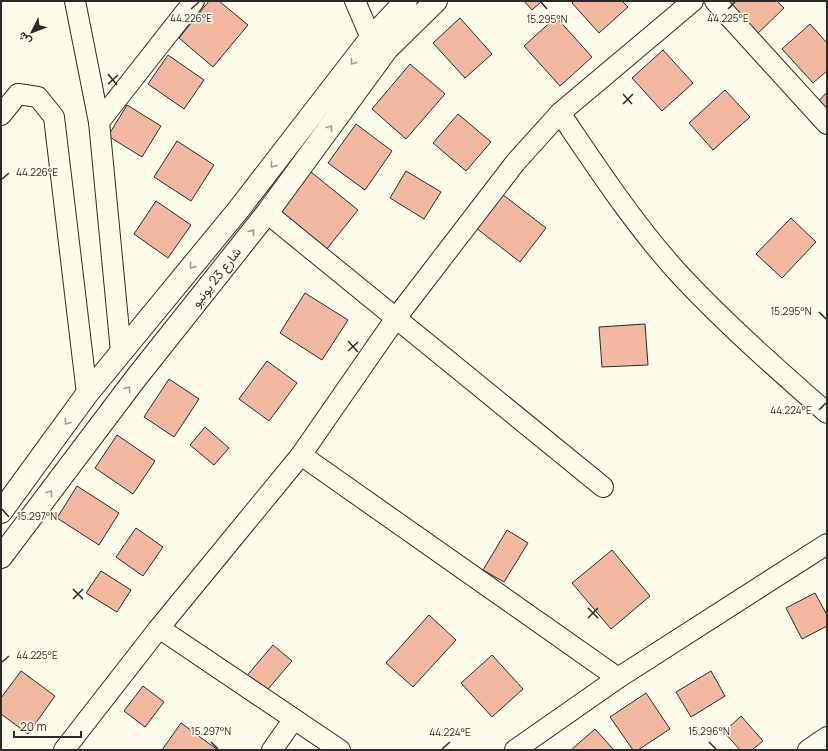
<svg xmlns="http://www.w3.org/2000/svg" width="828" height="751" viewBox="0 0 828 751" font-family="Manrope,Vazirmatn,sans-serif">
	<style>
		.building { fill: #f2b8a0; stroke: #2b2b2b }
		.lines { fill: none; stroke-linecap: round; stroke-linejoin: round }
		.minor-casing { stroke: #2b2b2b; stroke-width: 22 }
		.tertiary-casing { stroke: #2b2b2b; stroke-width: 24 }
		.minor { stroke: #fdfbea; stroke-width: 20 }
		.tertiary { stroke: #fdfbea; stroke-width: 22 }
		.oneway { stroke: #9e9d94 }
		.ticks { fill: none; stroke: #2b2b2b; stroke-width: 1.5 }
		.labels { text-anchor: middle; stroke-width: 3; stroke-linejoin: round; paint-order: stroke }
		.street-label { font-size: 13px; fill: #2b2b2b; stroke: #fdfbea }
		.ticks-label { font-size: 10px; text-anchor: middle; fill: #2b2b2b; stroke: #fdfbea; stroke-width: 3; stroke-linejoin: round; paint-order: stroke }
	</style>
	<rect width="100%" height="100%" fill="#fdfbea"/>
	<g class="building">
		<polygon points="209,1 219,1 248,25 213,67 179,38"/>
		<polygon points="524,1 542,1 532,10"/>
		<polygon points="574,1 622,1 628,7 599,33 572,3"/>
		<polygon points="729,1 777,1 784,8 752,39 721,8"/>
		<polygon points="556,17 592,57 560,86 524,46"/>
		<polygon points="460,18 492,54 465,78 433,43"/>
		<polygon points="810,24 827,43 827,71 813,83 782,49"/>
		<polygon points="663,50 693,83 662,111 632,78"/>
		<polygon points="168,55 204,80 184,109 148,84"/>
		<polygon points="410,64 445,94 406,139 372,109"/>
		<polygon points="725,90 750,117 713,150 689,123"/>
		<polygon points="827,92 827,117 815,105"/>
		<polygon points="127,105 161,126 142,157 108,136"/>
		<polygon points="458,114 491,142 466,171 433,143"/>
		<polygon points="356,124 392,151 365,190 328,163"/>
		<polygon points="177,141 214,165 191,201 154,177"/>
		<polygon points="406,171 441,192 424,219 390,198"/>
		<polygon points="311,172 358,210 326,250 279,212"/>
		<polygon points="502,194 546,228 520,262 476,228"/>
		<polygon points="156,201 191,225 168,258 134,234"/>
		<polygon points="791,218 816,242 782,278 756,254"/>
		<polygon points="305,293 348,320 322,360 280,333"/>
		<polygon points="645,324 648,365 602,367 599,327"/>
		<polygon points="267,361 297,383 269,421 239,399"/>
		<polygon points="169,379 199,399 174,437 144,417"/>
		<polygon points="205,427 229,448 214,465 190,445"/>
		<polygon points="117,435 155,461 133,494 95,468"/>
		<polygon points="77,486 119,513 99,545 57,518"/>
		<polygon points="136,528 163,547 143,576 116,557"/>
		<polygon points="507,530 528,543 504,582 483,570"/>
		<polygon points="612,550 650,596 611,629 572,583"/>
		<polygon points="101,571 131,590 117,612 86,593"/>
		<polygon points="815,593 827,615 827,626 802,639 786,608"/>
		<polygon points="429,615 456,640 413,687 386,663"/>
		<polygon points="273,645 292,661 263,695 244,679"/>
		<polygon points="492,655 523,689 492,717 461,683"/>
		<polygon points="21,671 55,696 28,734 1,714 1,698"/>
		<polygon points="711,671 725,696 691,717 676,692"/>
		<polygon points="143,686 164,702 145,727 124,711"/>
		<polygon points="646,693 670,729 638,750 633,750 610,717"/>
		<polygon points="741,716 763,741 752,750 740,750 724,732"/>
		<polygon points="181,723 218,750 162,750"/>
		<polygon points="595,729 614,750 571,750"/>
	</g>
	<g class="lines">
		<defs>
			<g id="minor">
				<polyline points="75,1 99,122 121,352"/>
				<polyline points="355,1 371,38"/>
				<polyline points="715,1 827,124"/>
				<path d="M560 113C598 169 635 226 681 276 727 325 777 369 827 413"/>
				<polyline points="1,115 18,94 38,97 54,117 87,394"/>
				<polyline points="99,122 194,1"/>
				<polyline points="267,213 603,487"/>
				<polyline points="301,455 618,678"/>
				<polyline points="159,628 340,750"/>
				<polyline points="64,750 159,628 301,455 396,318 515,163 560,113 693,1"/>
				<polyline points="272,750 294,719"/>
				<polyline points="515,750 618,678 827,544"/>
				<polyline points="808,750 827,737"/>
			</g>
			<g id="tertiary">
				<polyline points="1,512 87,394 239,209 371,38 406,1"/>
				<polyline points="1,557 136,378 267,213 387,49 436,1"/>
			</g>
		</defs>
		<use href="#minor" class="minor-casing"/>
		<use href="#tertiary" class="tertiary-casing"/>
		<use href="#minor" class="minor"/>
		<use href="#tertiary" class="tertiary"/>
	</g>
	<defs><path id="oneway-chevron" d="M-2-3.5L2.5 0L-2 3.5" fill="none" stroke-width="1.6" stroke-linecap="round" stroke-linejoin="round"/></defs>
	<g class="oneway">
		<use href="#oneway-chevron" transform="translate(353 62) rotate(128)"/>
		<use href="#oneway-chevron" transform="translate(330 128) rotate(-54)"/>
		<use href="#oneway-chevron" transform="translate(273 165) rotate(128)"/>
		<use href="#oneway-chevron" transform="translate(252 232) rotate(-52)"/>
		<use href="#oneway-chevron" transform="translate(192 266) rotate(129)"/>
		<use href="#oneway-chevron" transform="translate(128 389) rotate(-53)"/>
		<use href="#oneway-chevron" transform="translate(67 422) rotate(126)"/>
		<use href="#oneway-chevron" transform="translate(50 493) rotate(-53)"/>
	</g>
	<path class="ticks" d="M541 2 547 9M191 9 199 2M728 9 735 2M108 74 117 85M108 84 118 75M623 94 632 104M623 104 633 94M2 179 9 173M819 312 826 319M348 341 358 352M348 351 358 342M819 410 826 403M2 509 9 517M73 589 83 599M73 599 83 589M588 608 598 618M588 618 598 608M2 662 9 656M211 742 218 749M709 742 716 749M442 749 450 742"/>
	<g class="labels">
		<g class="street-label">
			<text transform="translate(216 277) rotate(-52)" y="5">شارع 23 يونيو</text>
		</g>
	</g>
	<g class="ticks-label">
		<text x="191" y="22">44.226°E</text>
		<text x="728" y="22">44.225°E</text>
		<text x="547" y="23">15.295°N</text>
		<text x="37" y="176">44.226°E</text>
		<text x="791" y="315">15.295°N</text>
		<text x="791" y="414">44.224°E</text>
		<text x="37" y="520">15.297°N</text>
		<text x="37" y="659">44.225°E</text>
		<text x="211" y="735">15.297°N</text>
		<text x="709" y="735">15.296°N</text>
		<text x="450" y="736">44.224°E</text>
	</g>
	<rect width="828" height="751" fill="none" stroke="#2b2b2b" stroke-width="4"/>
	<g transform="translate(32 32) rotate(228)" stroke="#fdfbea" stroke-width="3" paint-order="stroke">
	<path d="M0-3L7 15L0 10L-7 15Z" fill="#2b2b2b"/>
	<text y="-6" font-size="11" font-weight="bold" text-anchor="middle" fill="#2b2b2b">ش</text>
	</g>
	<path d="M14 731v6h67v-6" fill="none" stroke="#2b2b2b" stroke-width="2"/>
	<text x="20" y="731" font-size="12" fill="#2b2b2b" stroke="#fdfbea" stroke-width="3" paint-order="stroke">20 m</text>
</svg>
